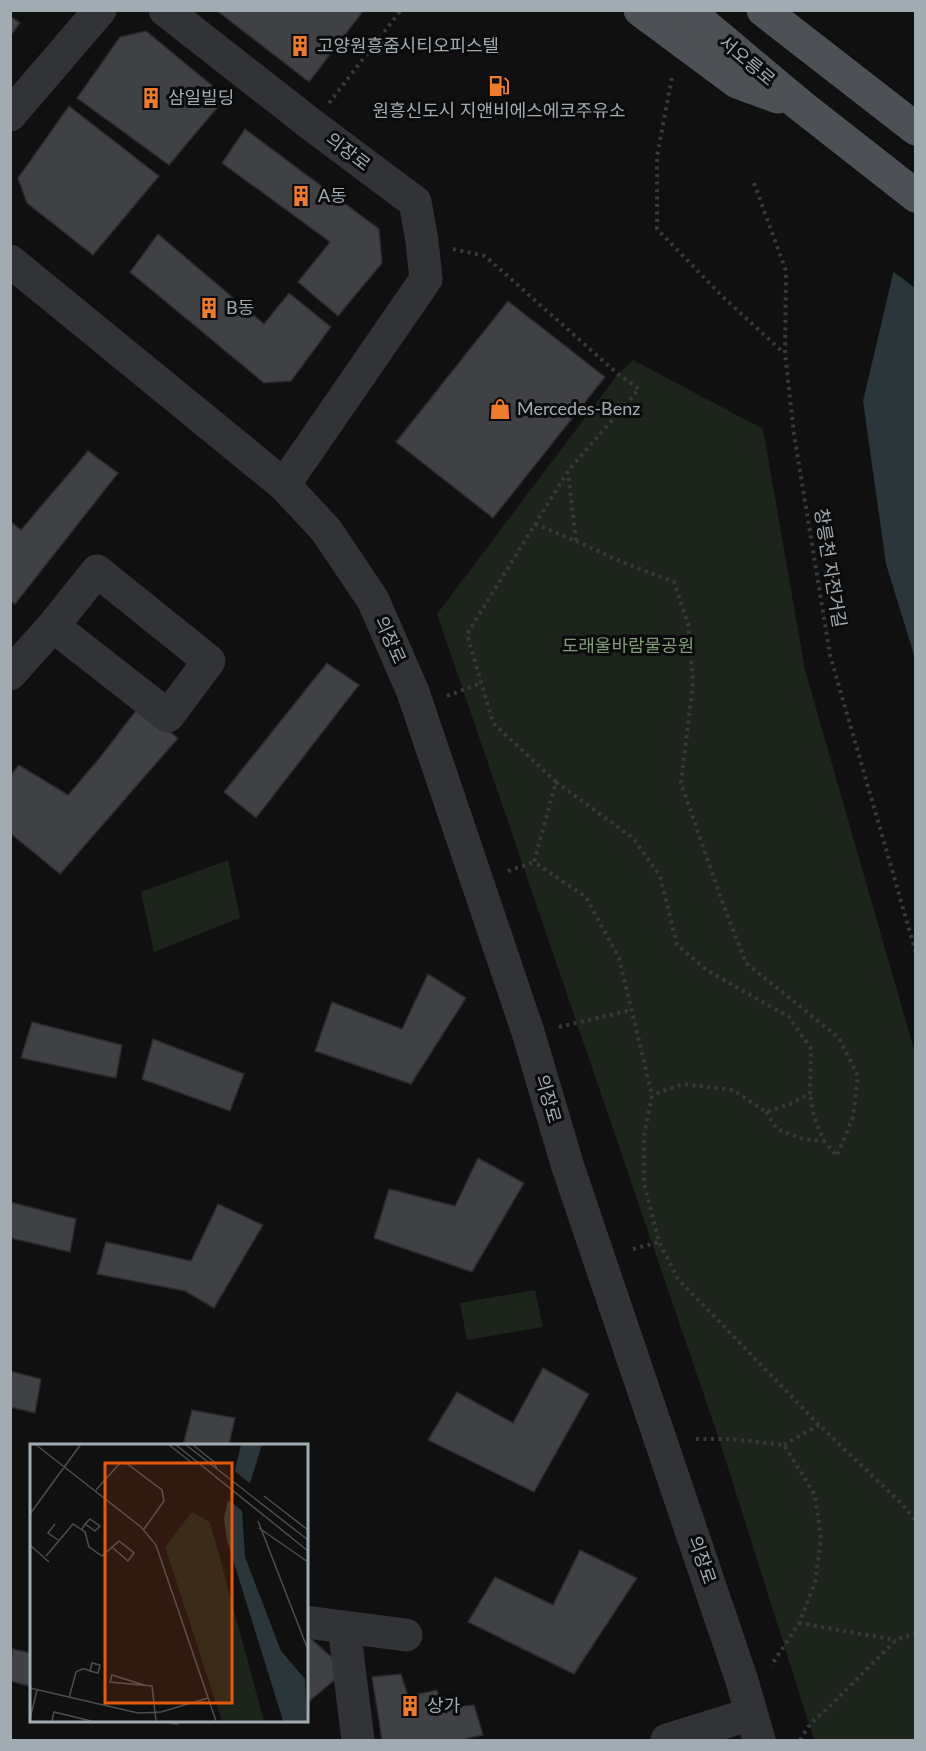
<svg xmlns="http://www.w3.org/2000/svg" width="926" height="1751" viewBox="0 0 926 1751" font-family="Lato,'Noto Sans KR',sans-serif">
	<style>
		.green { fill: #1d241c }
		.water { fill: #2a3639 }
		.pier { fill: #101011 }
		.building { fill: #3f4144; stroke: #2a2b2d; stroke-width: 1.5 }
		.lines { fill: none; stroke-linecap: round; stroke-linejoin: round }
		.path { stroke: #373a3d; stroke-width: 4; stroke-dasharray: 3 4.5; stroke-linecap: butt }
		.minor { stroke: #313336; stroke-width: 33 }
		.major { stroke: #4d5155; stroke-width: 33 }
		.labels { text-anchor: middle; stroke-width: 6; stroke-linejoin: round; paint-order: stroke }
		.poi-label { font-size: 18px; fill: #a1abb2; stroke: #0b0b0c; text-anchor: start }
		.street-label { font-size: 18px; fill: #a1abb2; stroke: #0b0b0c }
		.park-label { font-size: 18px; fill: #7f9d78; stroke: #0b0b0c }
		.inset-road { fill: none; stroke: #4a4e51; stroke-width: 1.5 }
		.view { fill: #e8590c; fill-opacity: 0.15; stroke: #e8590c; stroke-width: 3 }
		.inset-edge { fill: none; stroke: #a1abb2; stroke-width: 3 }
	</style>
	<rect width="100%" height="100%" fill="#101011"/>
	<g class="green">
		<polygon points="633,360 763,429 805,670 915,1053 915,1740 814,1740 719,1439 437,614 618,374"/>
		<polygon points="228,860 240,918 154,952 141,892"/>
		<polygon points="535,1290 543,1327 467,1340 460,1303"/>
	</g>
	<polygon class="water" points="915,181 915,658 886,564 863,401"/>
	<polygon class="pier" points="916,178 915,288 891,270 913,180"/>
	<g class="building">
		<polygon points="216,10 364,10 309,82"/>
		<polygon points="10,16 20,23 10,37"/>
		<polygon points="146,31 226,97 169,165 77,98 120,37"/>
		<polygon points="69,106 159,176 93,255 27,203 18,178"/>
		<polygon points="245,129 379,229 382,263 338,316 298,282 330,242 222,163"/>
		<polygon points="158,234 264,324 289,293 331,327 291,381 264,383 130,272"/>
		<polygon points="508,301 605,377 493,518 396,442"/>
		<polygon points="88,451 118,473 15,604 10,601 10,521 21,530"/>
		<polygon points="327,663 359,685 256,818 224,792"/>
		<polygon points="138,708 178,738 60,874 10,833 10,776 19,765 68,795 98,760"/>
		<polygon points="428,974 466,998 411,1084 315,1051 332,1002 402,1029"/>
		<polygon points="32,1022 122,1045 116,1078 21,1058"/>
		<polygon points="153,1039 244,1074 230,1111 142,1079"/>
		<polygon points="478,1158 524,1183 472,1272 374,1238 389,1189 455,1206"/>
		<polygon points="10,1202 76,1219 70,1252 10,1238"/>
		<polygon points="218,1204 263,1225 214,1308 185,1291 97,1274 106,1242 191,1261"/>
		<polygon points="543,1368 589,1394 534,1492 428,1440 457,1392 513,1423"/>
		<polygon points="10,1371 41,1379 35,1413 10,1407"/>
		<polygon points="192,1410 235,1418 229,1445 183,1445"/>
		<polygon points="580,1550 637,1578 574,1674 468,1622 495,1577 553,1605"/>
		<polygon points="308,1636 346,1670 306,1704 306,1638"/>
		<polygon points="12,1649 32,1653 32,1687 10,1681"/>
		<polygon points="401,1674 408,1696 437,1690 443,1708 474,1705 483,1735 460,1740 382,1740 372,1677"/>
		<polygon points="156,1720 179,1720 178,1725"/>
	</g>
	<g class="lines">
		<g class="path">
			<polyline points="672,78 657,156 657,229 724,298 784,353"/>
			<polyline points="329,103 401,10"/>
			<polyline points="754,183 786,271 785,353 794,434 830,655 916,953"/>
			<polyline points="453,249 485,256 618,374 639,389 568,471 467,634 493,723 556,782 534,862 586,897 619,958 652,1095 644,1136 644,1183 659,1242 678,1279 819,1425 902,1504 916,1521"/>
			<polyline points="535,524 576,541 568,472"/>
			<polyline points="576,541 622,562 674,582 688,624 693,683 681,783 723,904 746,963 839,1038 858,1076 853,1117 837,1156 824,1141"/>
			<polyline points="447,696 481,683"/>
			<polyline points="556,782 633,838 660,876 677,945 708,971 789,1017 811,1049 810,1093 790,1104 766,1112 733,1090 683,1084 652,1095"/>
			<polyline points="508,871 534,862"/>
			<polyline points="559,1027 631,1010"/>
			<polyline points="766,1112 777,1129 803,1139 824,1141 814,1117 810,1093"/>
			<polyline points="633,1249 659,1242"/>
			<polyline points="696,1439 731,1439 784,1445 815,1495 821,1539 815,1583 799,1623 771,1666"/>
			<polyline points="784,1445 819,1425"/>
			<polyline points="799,1623 896,1640"/>
			<polyline points="800,1740 810,1724 828,1708 896,1640 916,1633"/>
		</g>
		<g class="minor">
			<polyline points="165,10 312,125 415,202 422,241 426,279 284,485"/>
			<polyline points="10,115 100,10"/>
			<polyline points="10,261 284,485 326,530 373,600 413,692 528,1032 567,1164 742,1681 759,1740"/>
			<polyline points="10,674 53,626 97,571 209,661 168,716 53,626"/>
			<polyline points="306,1622 344,1627 358,1740"/>
			<polyline points="344,1627 406,1635"/>
			<polyline points="667,1740 751,1714"/>
		</g>
		<g class="major">
			<polyline points="640,10 737,82 778,97"/>
			<polyline points="687,10 800,105 916,196"/>
			<polyline points="763,10 916,129"/>
		</g>
	</g>
	<defs>
		<symbol id="building-bare" viewBox="-9 -9 18 18"><path d="M-4-6H4V6H1V3H-1V6H-4ZM-2.5-4.3h1.7v1.8h-1.7ZM.8-4.3h1.7v1.8H.8ZM-2.5-1h1.7V.8h-1.7ZM.8-1h1.7V.8H.8Z" fill="#ef7c2b" stroke="#0b0b0c" stroke-width="2.5" paint-order="stroke"/></symbol>
		<symbol id="fuel-bare" viewBox="-9 -9 18 18"><path d="M-5.5-6h7V0h2V4h1.3V-2.5L3-4.5l.8-.8L6-3V5H2.5V1h-1V6h-7ZM-4.2-4.7v3.2H.2V-4.7Z" fill="#ef7c2b" stroke="#0b0b0c" stroke-width="2.5" paint-order="stroke"/></symbol>
		<symbol id="shop-bare" viewBox="-9 -9 18 18"><path d="M-5-2.5h2.3a2.7 3.5 0 0 1 5.4 0H5L5.5 6h-11ZM-1.5-2.5h3a1.5 2.3 0 0 0-3 0Z" fill="#ef7c2b" stroke="#0b0b0c" stroke-width="2.5" paint-order="stroke"/></symbol>
	</defs>
	<g fill-rule="evenodd">
		<use href="#building-bare" x="285" y="31" width="30" height="30"/>
		<use href="#fuel-bare" x="484" y="71" width="30" height="30"/>
		<use href="#building-bare" x="136" y="83" width="30" height="30"/>
		<use href="#building-bare" x="286" y="181" width="30" height="30"/>
		<use href="#building-bare" x="194" y="293" width="30" height="30"/>
		<use href="#shop-bare" x="485" y="394" width="30" height="30"/>
		<use href="#building-bare" x="395" y="1691" width="30" height="30"/>
	</g>
	<g class="labels">
		<g class="poi-label">
			<text x="317" y="52">고양원흥줌시티오피스텔</text>
			<text x="168" y="104">삼일빌딩</text>
			<text x="499" y="117" text-anchor="middle">원흥신도시 지앤비에스에코주유소</text>
			<text x="318" y="202">A동</text>
			<text x="226" y="314">B동</text>
			<text x="517" y="415">Mercedes-Benz</text>
			<text x="427" y="1712">상가</text>
		</g>
		<g class="street-label">
			<text transform="translate(747 61) rotate(40)" y="6">서오릉로</text>
			<text transform="translate(348 152) rotate(37)" y="6">의장로</text>
			<text transform="translate(830 568) rotate(81)" y="6">창릉천 자전거길</text>
			<text transform="translate(390 640) rotate(66)" y="6">의장로</text>
			<text transform="translate(548 1099) rotate(74)" y="6">의장로</text>
			<text transform="translate(702 1560) rotate(71)" y="6">의장로</text>
		</g>
		<g class="park-label">
			<text x="628" y="652">도래울바람물공원</text>
		</g>
	</g>
	<g transform="translate(30 1444)">
		<rect width="278" height="278" fill="#101011"/>
		<path d="M162 68 180 78 234 277H192L135 103Z" fill="#1d241c"/>
		<path d="M211 0H232L212 66 215 113 251 207 275 235 277 277H253L197 96 194 74Z" fill="#2a3639"/>
		<path d="M202 25 222 41 215 69 195 54Z" fill="#101011"/>
		<path class="inset-road" d="M5 0 111 83 126 101 186 277M138 0 162 19M145 0 278 107M155 0 278 96M162 0 184 18 187 25M66 46 90 19H96L132 46 134 57 114 85M234 52 278 86M0 70 51 0M228 77 278 206M25 80 18 89 28 96M229 84 278 118M52 85 55 80 60 75 70 82 65 87 55 80M0 101 19 118M16 112 43 80 55 88 59 103 72 112 89 97 104 109 98 117 83 104M114 241 82 231 80 238 122 242 126 277M0 244 108 269 131 268 178 254M39 254 46 228 52 225H55L60 227 68 229 70 221 62 219 60 227M0 275 7 246M22 277 24 268 61 277"/>
		<path class="view" d="M75 19H202V259H75Z"/>
		<rect width="278" height="278" class="inset-edge"/>
	</g>
	<rect width="926" height="1751" fill="none" stroke="#a1abb2" stroke-width="24"/>
</svg>
